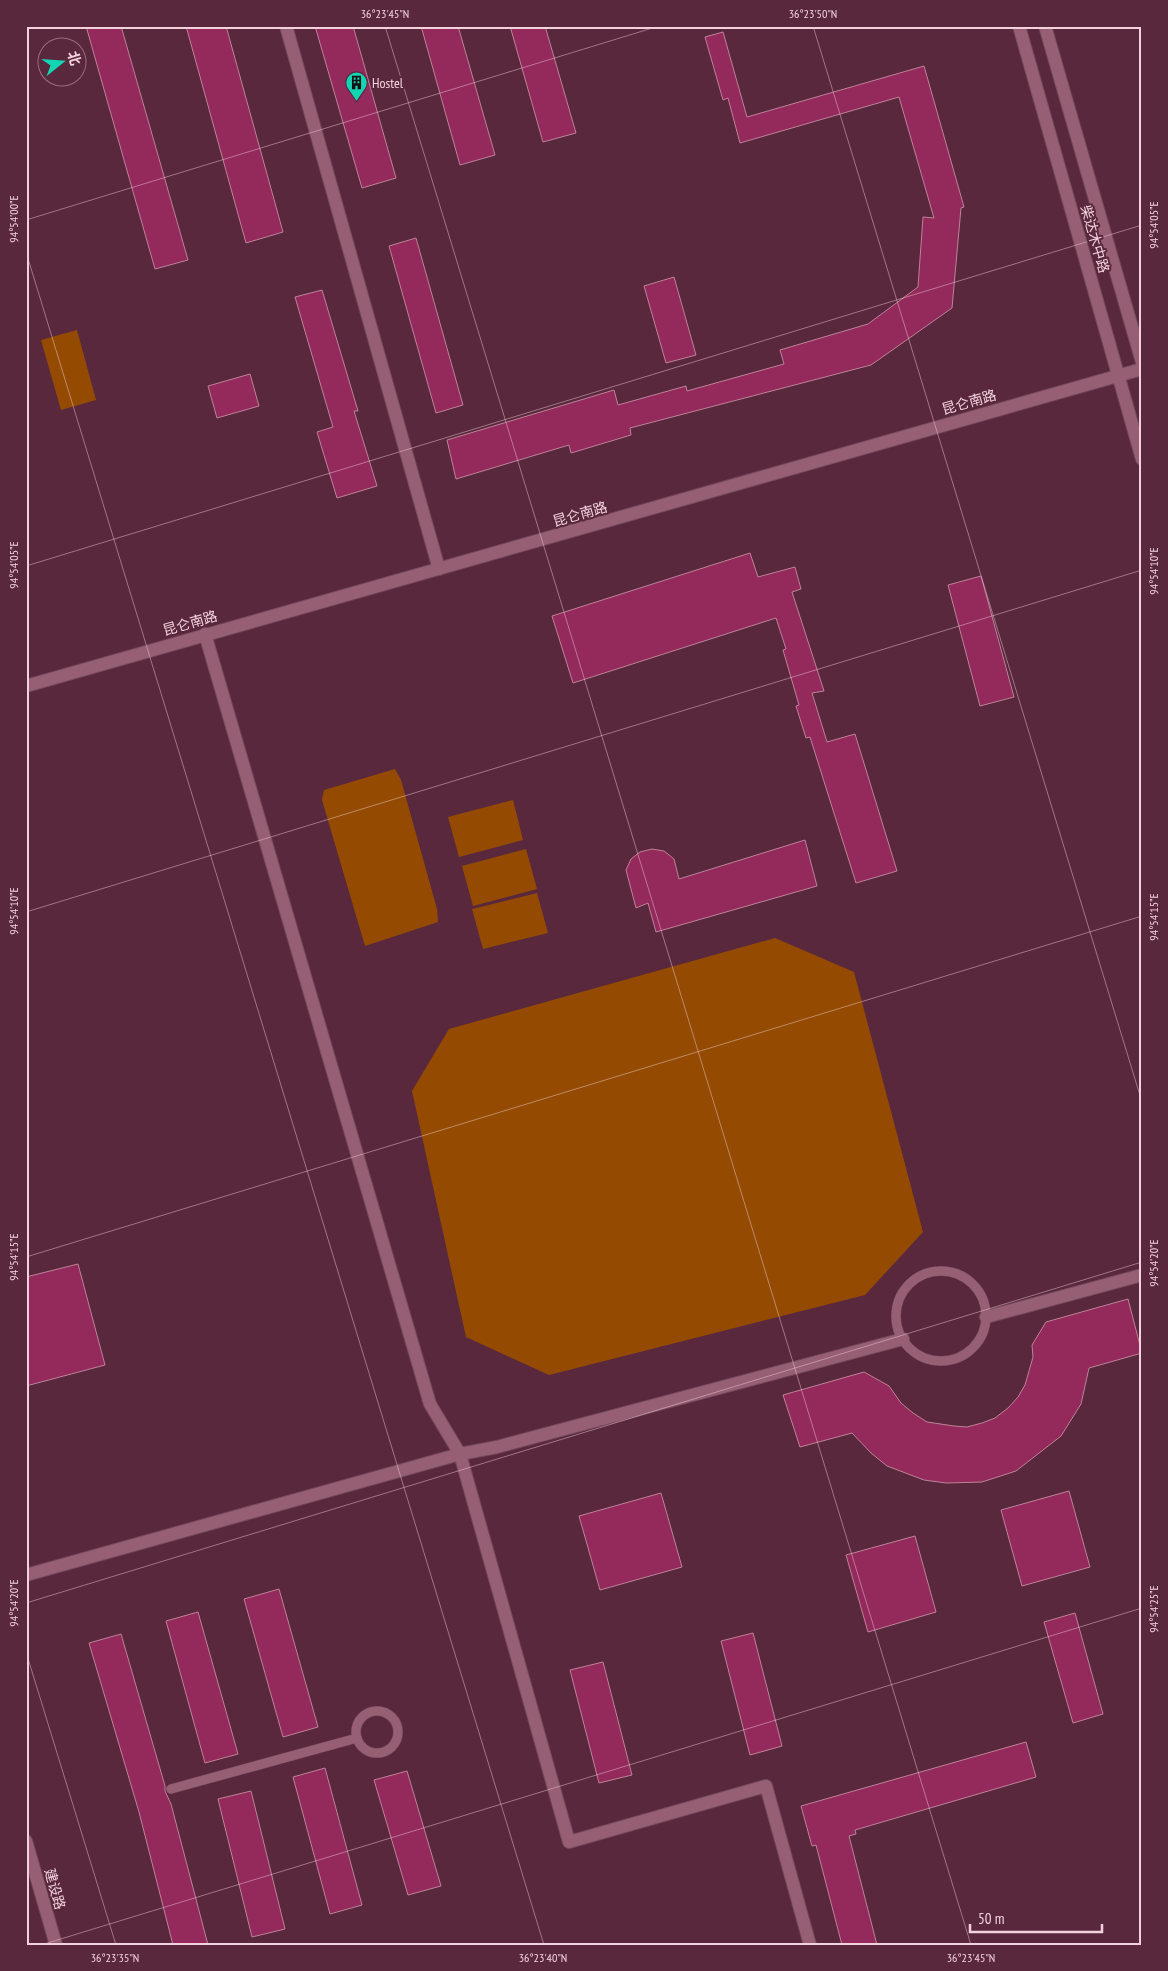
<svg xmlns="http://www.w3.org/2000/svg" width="1168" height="1971" viewBox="0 0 1168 1971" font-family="'PT Sans Narrow','Noto Sans SC',sans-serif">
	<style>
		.green { fill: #944b01 }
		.building { fill: #94295c; stroke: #bd8398 }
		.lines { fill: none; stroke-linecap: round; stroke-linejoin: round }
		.service-casing { stroke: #74495c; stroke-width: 10 }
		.minor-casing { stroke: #74495c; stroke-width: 14 }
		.tertiary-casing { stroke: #74495c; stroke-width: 14 }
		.secondary-casing { stroke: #74495c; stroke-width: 14 }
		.service { stroke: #975f74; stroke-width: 9 }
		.minor { stroke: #975f74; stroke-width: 12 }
		.tertiary { stroke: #975f74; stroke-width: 12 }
		.secondary { stroke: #975f74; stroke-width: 12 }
		.ticks { fill: none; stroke: #f3d2dd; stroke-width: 1; stroke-opacity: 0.45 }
		.labels { text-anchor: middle; stroke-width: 4; stroke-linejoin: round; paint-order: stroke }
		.poi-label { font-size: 14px; fill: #f3d2dd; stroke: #5a283d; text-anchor: start }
		.street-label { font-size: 14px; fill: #f3d2dd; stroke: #5a283d }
		.neatline { fill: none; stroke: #f3d2dd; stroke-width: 2 }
		.ticks-label { font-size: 12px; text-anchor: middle; fill: #f3d2dd }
	</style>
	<rect width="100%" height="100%" fill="#5a283d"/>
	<g class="green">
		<polygon points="77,330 96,400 61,410 41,340"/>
		<polygon points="395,769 401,780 437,909 438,922 365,946 322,800 324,790"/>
		<polygon points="513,800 523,840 459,857 448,817"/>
		<polygon points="526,849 537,889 473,906 462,866"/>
		<polygon points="537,893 548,933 483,949 472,909"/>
		<polygon points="775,938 854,972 923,1232 865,1295 549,1375 466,1337 412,1091 449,1029"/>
	</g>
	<g class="building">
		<polygon points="86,26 121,26 188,260 155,269"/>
		<polygon points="186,26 226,26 283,232 246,243"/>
		<polygon points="315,26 353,26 396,178 362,188"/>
		<polygon points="421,26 458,26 495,155 460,165"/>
		<polygon points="510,26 545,26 576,133 543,142"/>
		<polygon points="723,32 747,117 924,66 964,207 961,208 952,308 871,365 630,428 631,435 571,453 569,445 456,479 447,440 614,390 618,405 686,386 687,391 784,364 780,350 868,324 918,287 923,217 934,218 899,97 740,143 728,98 723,100 705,37"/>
		<polygon points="416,238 463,405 436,413 389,246"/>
		<polygon points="674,277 696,355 666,363 644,286"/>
		<polygon points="322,290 358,411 354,411 377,486 337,498 317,432 333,427 295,297"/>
		<polygon points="250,374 259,406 217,418 208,386"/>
		<polygon points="750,553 758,577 795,567 801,589 792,592 824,691 812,693 827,742 855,734 897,871 856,883 810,737 806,738 796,706 799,705 783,650 786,649 776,618 573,683 552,616"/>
		<polygon points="981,576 1014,697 980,706 948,585"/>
		<polygon points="805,840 817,886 656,932 648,903 636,908 626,870 631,859 640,852 652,849 664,851 674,859 679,879"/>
		<polygon points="78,1264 105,1365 26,1386 26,1277"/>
		<polygon points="1128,1299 1142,1353 1089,1368 1081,1404 1061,1436 1016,1471 982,1482 946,1483 924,1480 887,1466 871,1453 852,1433 800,1447 783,1395 864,1372 889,1386 901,1403 913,1413 927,1422 954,1426 967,1427 982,1423 995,1418 1008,1408 1018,1397 1025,1385 1033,1357 1032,1345 1046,1322"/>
		<polygon points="1069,1491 1090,1567 1022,1586 1001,1510"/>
		<polygon points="661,1493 682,1567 600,1590 579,1516"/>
		<polygon points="915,1536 936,1612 868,1632 846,1555"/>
		<polygon points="279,1589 318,1727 283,1737 244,1599"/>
		<polygon points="198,1612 238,1754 205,1763 166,1621"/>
		<polygon points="1075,1613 1103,1714 1073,1723 1044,1622"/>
		<polygon points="753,1633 782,1746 750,1755 721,1641"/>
		<polygon points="121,1634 165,1786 165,1791 171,1804 208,1945 173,1945 139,1812 89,1643"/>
		<polygon points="603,1662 632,1775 599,1783 570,1670"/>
		<polygon points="1026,1742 1036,1777 855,1830 856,1834 849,1836 877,1945 842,1945 816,1845 812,1846 801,1806"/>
		<polygon points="325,1768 362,1905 330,1914 293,1777"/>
		<polygon points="407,1771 441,1886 408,1895 374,1780"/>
		<polygon points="251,1791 285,1929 252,1937 218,1799"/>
	</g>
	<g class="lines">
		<defs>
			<g id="service">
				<circle cx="941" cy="1316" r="45"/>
				<circle cx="377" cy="1732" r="21"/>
				<polyline points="171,1789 357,1738"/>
			</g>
			<g id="minor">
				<polyline points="286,26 439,569"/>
				<polyline points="205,634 430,1404 460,1454 569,1842 766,1786 810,1945"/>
				<polyline points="986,1317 1142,1275"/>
				<polyline points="26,1575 460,1454 497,1447 903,1339"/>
			</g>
			<polyline id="tertiary" points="26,1841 56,1945"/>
			<g id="secondary">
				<polyline points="1019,26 1142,459"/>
				<polyline points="1045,26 1142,362"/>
				<polyline points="26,686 1142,369"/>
			</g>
		</defs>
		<use href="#service" class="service-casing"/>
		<use href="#minor" class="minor-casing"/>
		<use href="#tertiary" class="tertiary-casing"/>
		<use href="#secondary" class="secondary-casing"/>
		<use href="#service" class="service"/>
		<use href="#minor" class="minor"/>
		<use href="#tertiary" class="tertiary"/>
		<use href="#secondary" class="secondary"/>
	</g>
	<path class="ticks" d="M385 26 971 1945M813 26 1142 1102M26 220 659 26M26 252 544 1945M26 566 1142 225M26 912 1142 570M26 1257 1142 916M26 1603 1142 1262M26 1652 116 1945M41 1945 1142 1608"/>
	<defs>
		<symbol id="building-pin" viewBox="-11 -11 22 30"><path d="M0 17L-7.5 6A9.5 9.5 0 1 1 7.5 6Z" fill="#14d5b3" stroke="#5a283d"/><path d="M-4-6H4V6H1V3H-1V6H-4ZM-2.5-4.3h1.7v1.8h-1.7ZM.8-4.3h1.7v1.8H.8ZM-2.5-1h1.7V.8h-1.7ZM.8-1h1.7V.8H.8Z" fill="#111"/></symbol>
	</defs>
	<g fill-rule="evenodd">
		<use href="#building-pin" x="344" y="70" width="25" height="34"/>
	</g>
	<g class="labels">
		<g class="poi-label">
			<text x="372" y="88">Hostel</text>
		</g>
		<g class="street-label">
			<text transform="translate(1095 239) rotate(74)" y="5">柴达木中路</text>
			<text transform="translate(969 402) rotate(-16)" y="5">昆仑南路</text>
			<text transform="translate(580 514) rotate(-16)" y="5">昆仑南路</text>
			<text transform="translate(190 623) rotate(-16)" y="5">昆仑南路</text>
			<text transform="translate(55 1889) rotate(74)" y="5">建设路</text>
		</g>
	</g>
	<rect width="1168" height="1971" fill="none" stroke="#5a283d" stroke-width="55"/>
	<g transform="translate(62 62) rotate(73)"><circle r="24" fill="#5a283d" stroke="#976c7d"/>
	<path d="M0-4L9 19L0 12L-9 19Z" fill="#14d5b3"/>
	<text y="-8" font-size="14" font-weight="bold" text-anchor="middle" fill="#f3d2dd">北</text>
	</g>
	<path d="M970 1924v8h132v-8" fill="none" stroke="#f3d2dd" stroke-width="2.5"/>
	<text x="978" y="1924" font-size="15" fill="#f3d2dd" stroke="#5a283d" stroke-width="4" paint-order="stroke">50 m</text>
	<rect x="28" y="28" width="1112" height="1916" class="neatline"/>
	<g class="ticks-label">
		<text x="385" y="18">36°23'45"N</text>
		<text x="813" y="18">36°23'50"N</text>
		<text transform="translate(14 219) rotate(-90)" y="4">94°54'00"E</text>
		<text transform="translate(1154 225) rotate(-90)" y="4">94°54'05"E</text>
		<text transform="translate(14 565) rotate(-90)" y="4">94°54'05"E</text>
		<text transform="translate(1154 571) rotate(-90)" y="4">94°54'10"E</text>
		<text transform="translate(14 911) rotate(-90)" y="4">94°54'10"E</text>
		<text transform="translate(1154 917) rotate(-90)" y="4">94°54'15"E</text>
		<text transform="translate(14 1257) rotate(-90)" y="4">94°54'15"E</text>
		<text transform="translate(1154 1263) rotate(-90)" y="4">94°54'20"E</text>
		<text transform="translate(14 1603) rotate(-90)" y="4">94°54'20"E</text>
		<text transform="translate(1154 1609) rotate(-90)" y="4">94°54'25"E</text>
		<text x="115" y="1962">36°23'35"N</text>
		<text x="543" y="1962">36°23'40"N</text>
		<text x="971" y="1962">36°23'45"N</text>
	</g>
</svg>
